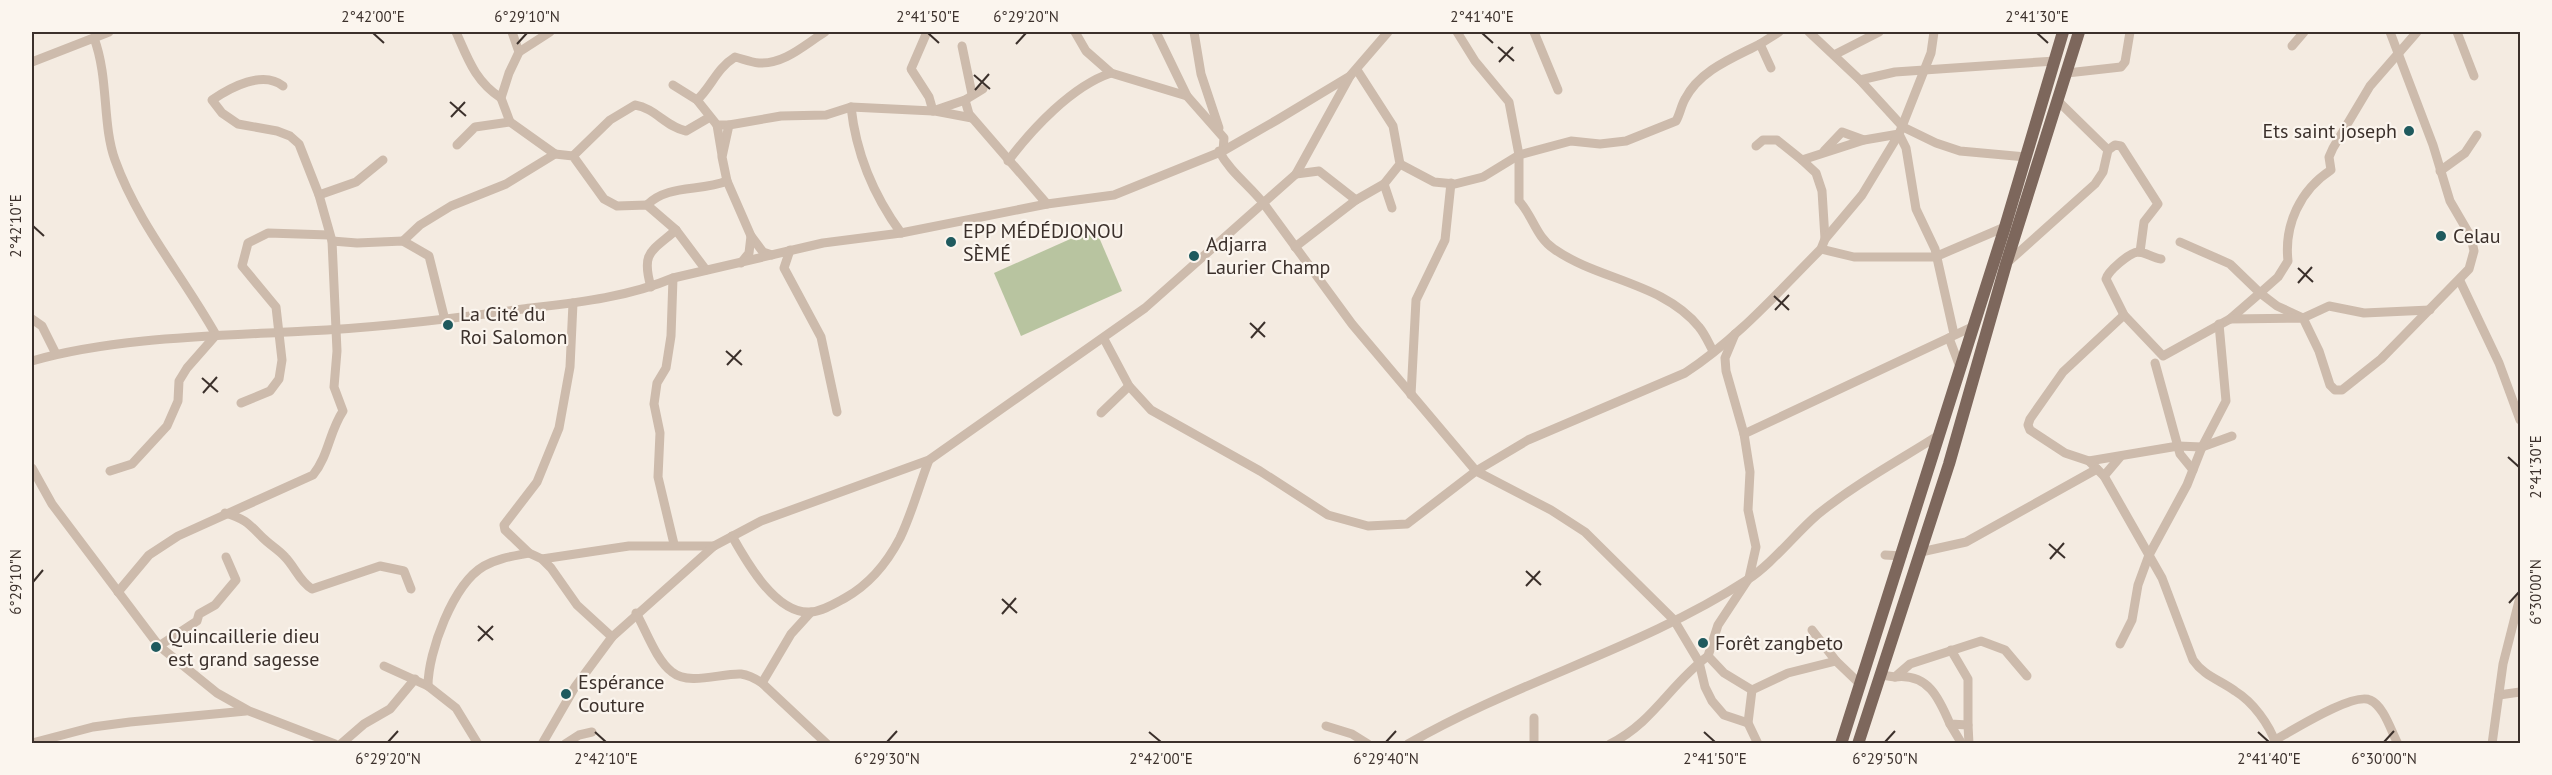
<svg xmlns="http://www.w3.org/2000/svg" width="2552" height="775" viewBox="0 0 2552 775" font-family="'PT Sans',sans-serif">
	<style>
		.green { fill: #b8c4a0 }
		.lines { fill: none; stroke-linecap: round; stroke-linejoin: round }
		.minor { stroke: #cdbbac; stroke-width: 9 }
		.major { stroke: #7d675c; stroke-width: 12 }
		.ticks { fill: none; stroke: #3b302b; stroke-width: 2 }
		.poi-dot { fill: #1f5a5e; stroke: #fbf5ee; stroke-width: 2 }
		.labels { text-anchor: middle; stroke-width: 4.5; stroke-linejoin: round; paint-order: stroke }
		.poi-label { font-size: 20px; fill: #3b302b; stroke: #fbf5ee; text-anchor: start }
		.neatline { fill: none; stroke: #3b302b; stroke-width: 2 }
		.ticks-label { font-size: 15px; text-anchor: middle; fill: #3b302b }
	</style>
	<rect width="100%" height="100%" fill="#f4ebe1"/>
	<polygon class="green" points="1095,228 1122,291 1021,336 994,273"/>
	<g class="lines">
		<g class="minor">
			<path d="M456 32C468 59 475 81 501 98"/>
			<polyline points="512,32 519,52"/>
			<polyline points="927,32 911,69 929,97 933,111"/>
			<polyline points="1075,32 1086,51 1111,73 1187,96 1224,138 1223,151"/>
			<polyline points="1156,32 1187,96"/>
			<polyline points="1194,32 1201,74 1219,128"/>
			<path d="M1457 32 1475 61 1509 102 1519 155V201C1533 216 1536 237 1554 249 1598 280 1664 283 1699 327 1705 334 1709 344 1713 351"/>
			<polyline points="1534,32 1558,90"/>
			<polyline points="1809,32 1860,80 1903,127 1936,143 1960,151 2026,157"/>
			<path d="M2417 32 2370 86 2333 148 2329 157 2331 170C2300 190 2284 225 2288 261L2278 277 2260 293 2277 306 2303 318 2329 306 2364 313 2430 310"/>
			<polyline points="2457,32 2474,76"/>
			<path d="M94 38C109 78 102 124 115 160 138 224 183 276 216 335L187 368 179 381 178 401 167 426 132 464 110 471"/>
			<polyline points="962,46 972,94"/>
			<polyline points="2292,46 2304,32"/>
			<polyline points="1834,55 1879,32"/>
			<polyline points="32,62 109,32"/>
			<polyline points="1771,68 1760,44 1779,32"/>
			<polyline points="2067,73 2121,67 2125,62 2130,32"/>
			<polyline points="1860,80 1895,72 2055,61"/>
			<polyline points="673,85 697,100 717,125 729,125 722,157 727,181 751,236 763,252 772,255"/>
			<path d="M697 100C712 86 716 69 735 57 743 59 750 62 759 63 785 64 804 45 825 32"/>
			<polyline points="965,100 969,114 1047,204"/>
			<path d="M851 107C856 153 874 196 901 233"/>
			<polyline points="935,111 972,118"/>
			<polyline points="510,122 501,98 509,73 519,52 550,32"/>
			<polyline points="717,125 722,155"/>
			<polyline points="729,125 781,116 826,115 851,107 933,111 965,100 983,89"/>
			<polyline points="457,145 475,127 510,122 555,154"/>
			<polyline points="1756,146 1763,140 1777,140 1802,160 1864,140 1899,134 1906,148 1916,209 1935,249 1954,334"/>
			<polyline points="2108,150 2115,145 2121,146 2158,204 2144,222 2140,252"/>
			<path d="M1219 151C1230 172 1249 185 1264 204L1352 324 1476 471 1551 510 1585 532 1674 620 1699 662 1705 687 1712 701 1724 715 1748 723"/>
			<polyline points="1824,151 1842,132 1864,140"/>
			<path d="M573 156 610 120 635 105C655 108 666 127 686 131L710 117"/>
			<polyline points="1802,160 1816,173 1822,191 1825,239"/>
			<path d="M1008 161C1032 129 1072 86 1111 73"/>
			<path d="M1400 164 1434 182 1455 184 1483 177 1519 155 1571 141 1600 144 1626 141 1676 121C1680 114 1681 106 1685 99 1700 70 1733 58 1760 44"/>
			<polyline points="2440,171 2465,153 2477,135"/>
			<polyline points="1296,174 1319,171 1356,200"/>
			<polyline points="1384,184 1392,208"/>
			<polyline points="319,195 356,182 383,160"/>
			<path d="M647 205C668 184 700 192 727 181"/>
			<polyline points="332,241 357,243 403,241 429,256 445,320"/>
			<polyline points="403,241 420,225 451,206 506,184 555,154 573,156 604,199 617,206 647,205 676,230 706,270"/>
			<polyline points="1295,247 1356,200 1384,184 1400,164 1393,126 1357,70"/>
			<polyline points="1821,249 1854,257 1935,257 2005,227"/>
			<polyline points="790,250 784,268 821,337 837,412"/>
			<path d="M2161 259C2153 258 2145 252 2138 252 2129 253 2108 271 2106 279L2124 315 2163 356 2230 319 2260 293 2230 264 2180 242"/>
			<polyline points="2008,262 2095,184 2103,172 2108,150 2058,101"/>
			<polyline points="741,263 749,253 751,236"/>
			<polyline points="673,278 671,336 666,368 657,383 654,404 660,433 658,477 674,544"/>
			<polyline points="2460,281 2499,363 2520,420"/>
			<path d="M651 287C641 252 651 252 676 230"/>
			<polyline points="573,303 570,367 559,428 537,482 504,525 505,530 529,553 542,559 551,568 577,605 612,637"/>
			<polyline points="2124,315 2063,372 2030,419 2028,425 2030,430 2065,453 2089,461 2178,446 2202,447 2232,436"/>
			<polyline points="32,319 42,326 56,354"/>
			<polyline points="2230,319 2303,318 2319,351 2330,385 2335,390 2342,390 2381,359 2469,269 2474,251 2471,237 2450,201 2433,145 2390,32"/>
			<polyline points="1949,338 1960,367"/>
			<path d="M1104 339 1129 386 1151 410 1260 471 1328 515 1368 526 1407 524 1476 471 1528 440 1685 373C1736 340 1778 292 1821 249L1825 239 1862 195 1899 134 1931 53 1934 32"/>
			<path d="M32 361C115 337 220 336 306 331 379 328 451 319 523 309 573 303 626 298 673 278L823 243 901 233 1047 204 1114 195 1223 151 1277 120 1350 76 1388 32"/>
			<polyline points="2155,363 2180,454 2193,470"/>
			<polyline points="1411,395 1416,300 1445,240 1451,183"/>
			<polyline points="241,403 270,391 279,379 282,360 276,307 242,266 248,243 268,233 329,235"/>
			<polyline points="1101,413 1129,386"/>
			<polyline points="1744,434 1972,327"/>
			<path d="M2089 461 2104 476 2162 578 2193 660C2204 676 2220 680 2235 691 2253 702 2269 724 2276 744"/>
			<polyline points="32,468 52,504 159,646 217,693 249,711 335,744"/>
			<polyline points="2104,476 2120,457"/>
			<path d="M225 513C246 519 249 524 263 538 270 545 279 550 285 557 295 567 299 581 312 589L380 566 404 571 411 589"/>
			<path d="M732 536C746 561 776 615 811 612 823 611 834 604 845 598 870 584 887 563 900 538 912 513 919 486 929 460"/>
			<polyline points="1921,552 1966,542 2097,469"/>
			<polyline points="1885,555 1902,556"/>
			<polyline points="542,559 629,546 714,546"/>
			<path d="M118 592 149 555 178 536 313 475C329 455 329 432 343 411L334 387 337 351 332 241 319 195 299 144 290 136 277 131 238 124 222 113 212 100C231 87 263 70 283 86"/>
			<path d="M636 613C646 630 656 660 672 672 689 686 721 673 741 674 749 675 756 679 762 683L827 744"/>
			<polyline points="1812,630 1836,661"/>
			<polyline points="2120,644 2132,620 2138,585 2149,555 2187,485 2202,447 2226,401 2219,324"/>
			<polyline points="159,646 197,621 199,614 215,605 236,580 226,557"/>
			<polyline points="1708,656 1718,625 1749,578 1756,547 1748,510 1750,472 1744,434 1726,371 1725,358 1735,334"/>
			<polyline points="384,666 428,686 456,708 478,744"/>
			<polyline points="1881,675 1895,677 1910,664 1981,641 2005,650 2027,676"/>
			<path d="M1895 677C1928 673 1939 698 1950 724L1968 725V679L1951 650"/>
			<polyline points="762,683 791,634 811,612"/>
			<path d="M428 686C428 652 453 584 484 566 498 558 514 556 529 553"/>
			<polyline points="2499,695 2520,692"/>
			<polyline points="1534,718 1534,744"/>
			<polyline points="1950,724 1962,744"/>
			<polyline points="1968,725 1969,744"/>
			<polyline points="1326,726 1352,734 1368,744"/>
			<path d="M2275 740C2292 731 2353 692 2370 700 2384 706 2391 731 2398 744"/>
			<polyline points="32,743 93,727 130,722 246,711"/>
			<polyline points="341,744 364,724 390,709 415,679"/>
			<polyline points="542,744 575,687 612,637 714,546 761,521 929,460 1145,308 1296,174 1350,76"/>
			<polyline points="565,744 579,735 592,732"/>
			<path d="M1408 744C1517 681 1642 648 1747 580 1771 565 1795 534 1817 515 1855 484 1898 461 1939 435"/>
			<path d="M1610 744C1654 722 1670 684 1708 656L1724 673 1752 690"/>
			<polyline points="1758,744 1748,723 1752,690 1788,673 1836,661 1860,684"/>
			<polyline points="2492,744 2503,664 2520,597"/>
		</g>
		<g class="major">
			<polyline points="1841,744 2005,227 2063,32"/>
			<polyline points="1858,744 1949,464 2006,264 2079,32"/>
		</g>
	</g>
	<path class="ticks" d="M373 33 384 43M928 33 939 43M1482 33 1493 43M2037 33 2048 43M517 44 527 33M1016 44 1026 33M1498 47 1514 61M1499 62 1513 47M974 75 990 89M975 90 989 74M450 102 466 116M451 117 465 102M33 226 44 236M2298 268 2313 282M2298 283 2312 267M1774 296 1789 310M1775 310 1789 295M1250 323 1265 337M1251 338 1265 322M726 351 742 365M727 365 741 350M202 378 218 392M203 393 217 377M2508 457 2519 467M2049 544 2065 558M2050 559 2064 543M1526 571 1541 585M33 582 43 570M1526 586 1540 571M1002 599 1017 613M2509 603 2519 592M1002 614 1016 598M478 626 493 640M478 641 493 626M595 732 606 742M1149 732 1161 742M1704 732 1715 742M2258 732 2269 742M388 742 398 731M887 742 897 731M1386 742 1396 731M1885 742 1895 731M2384 742 2394 731"/>
	<g class="poi-dot">
		<circle cx="2409" cy="131" r="6"/>
		<circle cx="2441" cy="236" r="6"/>
		<circle cx="951" cy="242" r="6"/>
		<circle cx="1194" cy="256" r="6"/>
		<circle cx="448" cy="325" r="6"/>
		<circle cx="1703" cy="643" r="6"/>
		<circle cx="156" cy="647" r="6"/>
		<circle cx="566" cy="694" r="6"/>
	</g>
	<g class="labels">
		<g class="poi-label">
			<text x="2397" y="138" text-anchor="end">Ets saint joseph</text>
			<text x="963" y="238">EPP MÉDÉDJONOU<tspan x="963" dy="23">SÈMÉ</tspan></text>
			<text x="2453" y="243">Celau</text>
			<text x="1206" y="251">Adjarra<tspan x="1206" dy="23">Laurier Champ</tspan></text>
			<text x="460" y="321">La Cité du<tspan x="460" dy="23">Roi Salomon</tspan></text>
			<text x="168" y="643">Quincaillerie dieu<tspan x="168" dy="23">est grand sagesse</tspan></text>
			<text x="1715" y="650">Forêt zangbeto</text>
			<text x="578" y="689">Espérance<tspan x="578" dy="23">Couture</tspan></text>
		</g>
	</g>
	<rect width="2552" height="775" fill="none" stroke="#fbf5ee" stroke-width="66"/>
	<rect x="33" y="33" width="2486" height="709" class="neatline"/>
	<g class="ticks-label">
		<text x="373" y="22">2°42'00"E</text>
		<text x="527" y="22">6°29'10"N</text>
		<text x="928" y="22">2°41'50"E</text>
		<text x="1026" y="22">6°29'20"N</text>
		<text x="1482" y="22">2°41'40"E</text>
		<text x="2037" y="22">2°41'30"E</text>
		<text transform="translate(16 226) rotate(-90)" y="5">2°42'10"E</text>
		<text transform="translate(2536 467) rotate(-90)" y="5">2°41'30"E</text>
		<text transform="translate(16 582) rotate(-90)" y="5">6°29'10"N</text>
		<text transform="translate(2536 592) rotate(-90)" y="5">6°30'00"N</text>
		<text x="388" y="764">6°29'20"N</text>
		<text x="606" y="764">2°42'10"E</text>
		<text x="887" y="764">6°29'30"N</text>
		<text x="1161" y="764">2°42'00"E</text>
		<text x="1386" y="764">6°29'40"N</text>
		<text x="1715" y="764">2°41'50"E</text>
		<text x="1885" y="764">6°29'50"N</text>
		<text x="2269" y="764">2°41'40"E</text>
		<text x="2384" y="764">6°30'00"N</text>
	</g>
</svg>
